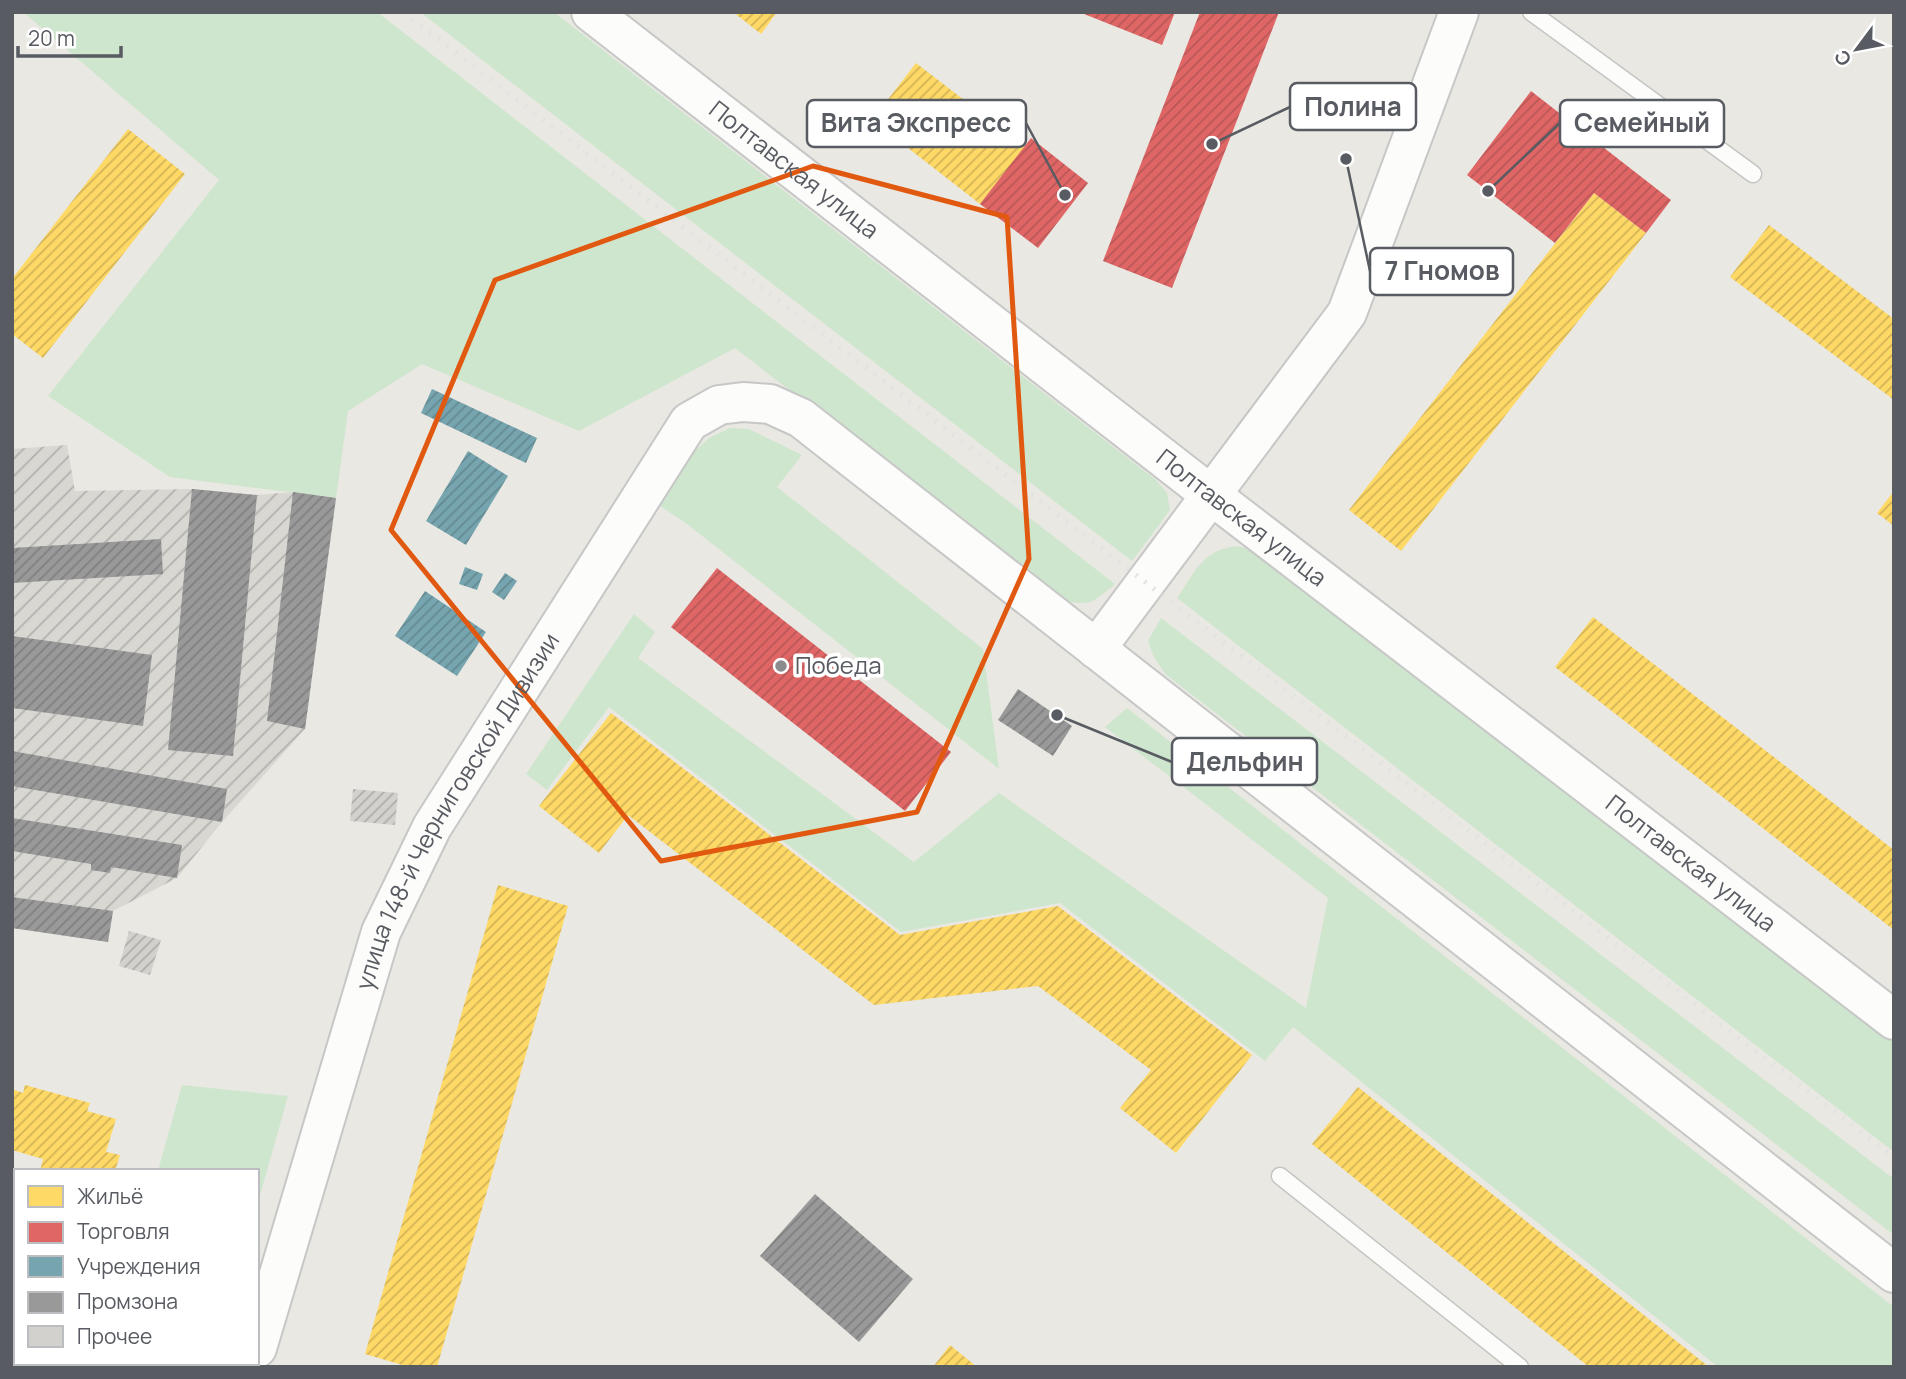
<svg xmlns="http://www.w3.org/2000/svg" width="1906" height="1379" viewBox="0 0 1906 1379" font-family="Manrope,sans-serif">
	<style>
		.industrial { fill: url(#industrial-furrows) }
		.grass { fill: #cfe6ce }
		.homes { fill: url(#homes-hatch) }
		.shops { fill: url(#shops-hatch) }
		.public { fill: url(#public-hatch) }
		.industry { fill: url(#industry-hatch) }
		.building { fill: url(#building-hatch) }
		.lines { fill: none; stroke-linecap: round; stroke-linejoin: round }
		.lane-casing { stroke: #c5c6c4; stroke-width: 19 }
		.secondary-casing { stroke: #c6c7c6; stroke-width: 42 }
		.lane { stroke: #fcfcfb; stroke-width: 16 }
		.secondary { stroke: #fcfcfb; stroke-width: 38 }
		.rail { stroke: #e2e2e1; stroke-width: 5; stroke-dasharray: 2 9; stroke-linecap: butt }
		.marked { fill: none; stroke: #e15910; stroke-width: 5; stroke-linejoin: round }
		.poi-dot { fill: #8b8c8e; stroke: #fff; stroke-width: 2.5 }
		.labels { text-anchor: middle; stroke-width: 7; stroke-linejoin: round; paint-order: stroke }
		.street-label { font-size: 24px; fill: #585b61; stroke: #fff }
		.poi-label { font-size: 24px; fill: #585b61; stroke: #fff; text-anchor: start }
		.leader { fill: none; stroke: #585b61; stroke-width: 2.5 }
		.callout-dot { fill: #585b61; stroke: #fff; stroke-width: 2.5 }
		.callout { fill: #fff; stroke: #585b61; stroke-width: 2.5 }
		.callout-label { font-size: 26px; text-anchor: middle; font-weight: bold; fill: #585b61 }
	</style>
	<defs>
		<pattern id="industrial-furrows" width="10" height="10" patternUnits="userSpaceOnUse" patternTransform="scale(1.75)"><rect width="10" height="10" fill="#d9d7d2"/><path d="M-1 1l2-2M0 10L10 0M9 11l2-2" fill="none" stroke="#b3b1ae"/></pattern>
		<pattern id="homes-hatch" width="6" height="6" patternUnits="userSpaceOnUse" patternTransform="scale(1.75)"><rect width="6" height="6" fill="#ffd966"/><path d="M-1 1l2-2M0 6l6-6M5 7l2-2" fill="none" stroke="#d1b357"/></pattern>
		<pattern id="shops-hatch" width="6" height="6" patternUnits="userSpaceOnUse" patternTransform="scale(1.75)"><rect width="6" height="6" fill="#e06666"/><path d="M-1 1l2-2M0 6l6-6M5 7l2-2" fill="none" stroke="#b85757"/></pattern>
		<pattern id="public-hatch" width="6" height="6" patternUnits="userSpaceOnUse" patternTransform="scale(1.75)"><rect width="6" height="6" fill="#76a5af"/><path d="M-1 1l2-2M0 6l6-6M5 7l2-2" fill="none" stroke="#648992"/></pattern>
		<pattern id="industry-hatch" width="6" height="6" patternUnits="userSpaceOnUse" patternTransform="scale(1.75)"><rect width="6" height="6" fill="#999"/><path d="M-1 1l2-2M0 6l6-6M5 7l2-2" fill="none" stroke="#808080"/></pattern>
		<pattern id="building-hatch" width="6" height="6" patternUnits="userSpaceOnUse" patternTransform="scale(1.75)"><rect width="6" height="6" fill="#d2d1cd"/><path d="M-1 1l2-2M0 6l6-6M5 7l2-2" fill="none" stroke="#adadaa"/></pattern>
	</defs>
	<rect width="100%" height="100%" fill="#e9e8e2"/>
	<polygon class="industrial" points="67,445 75,491 192,489 257,495 293,492 336,498 305,729 222,822 177,878 113,911 108,942 12,928 12,449"/>
	<g class="grass">
		<path d="M23 12H377L1115 584C1091 604 1090 607 1059 599L735 348 579 431 422 364 348 411 336 498 170 477 48 396 219 180Z"/>
		<polygon points="420,12 554,12 1156,480 1167,493 1170,510 1132,561"/>
		<polygon points="730,428 749,429 802,455 777,487 983,649 999,769 687,524 657,504 694,452 709,438"/>
		<path d="M1237 546 1256 551 1299 580 1894 1041V1152L1177 598C1196 571 1202 550 1237 546Z"/>
		<polygon points="634,614 655,632 638,658 914,862 999,793 1306,1008 1328,898 1105,727 1127,708 1894,1307 1894,1367 1718,1367 1293,1027 1265,1061 1060,903 901,932 609,707 547,790 526,774"/>
		<polygon points="1161,618 1894,1179 1894,1235 1165,674 1153,655 1148,641"/>
		<polygon points="182,1085 288,1096 257,1206 257,1171 158,1171"/>
	</g>
	<g class="homes">
		<polygon points="733,12 777,12 761,34"/>
		<polygon points="916,63 1025,147 980,204 872,120"/>
		<polygon points="128,129 185,174 43,358 12,334 12,279"/>
		<polygon points="1594,193 1646,233 1401,551 1349,510"/>
		<polygon points="1769,225 1894,319 1894,400 1730,277"/>
		<polygon points="1894,491 1894,526 1877,513"/>
		<polygon points="1593,617 1894,850 1894,930 1555,667"/>
		<polygon points="611,713 900,935 1058,906 1252,1055 1176,1153 1120,1108 1151,1070 1038,986 874,1005 628,815 599,853 539,806"/>
		<polygon points="498,885 568,906 437,1367 409,1367 365,1354"/>
		<polygon points="25,1085 90,1103 87,1111 116,1119 106,1152 120,1155 115,1171 40,1171 43,1159 12,1150 12,1089 23,1093"/>
		<polygon points="1358,1087 1709,1367 1589,1367 1312,1144"/>
		<polygon points="15,1239 16,1363 50,1363 49,1367 12,1367 12,1248"/>
		<polygon points="950,1345 977,1367 933,1367"/>
	</g>
	<g class="shops">
		<polygon points="1079,12 1175,12 1162,45"/>
		<polygon points="1200,12 1279,12 1172,288 1103,261"/>
		<polygon points="1531,91 1671,200 1646,233 1594,193 1555,243 1467,175"/>
		<polygon points="1031,138 1088,183 1038,248 980,204"/>
		<polygon points="717,568 951,752 905,811 671,627"/>
	</g>
	<g class="public">
		<polygon points="432,389 537,438 526,463 421,413"/>
		<polygon points="468,451 508,476 466,545 426,521"/>
		<polygon points="465,567 483,574 477,590 459,584"/>
		<polygon points="505,573 517,581 504,600 492,592"/>
		<polygon points="425,591 486,632 457,676 395,636"/>
	</g>
	<g class="industry">
		<polygon points="192,489 257,495 233,756 168,750"/>
		<polygon points="293,492 336,498 305,729 267,721"/>
		<polygon points="161,539 163,574 12,583 12,548"/>
		<polygon points="12,636 152,655 143,726 12,708"/>
		<polygon points="1018,689 1072,726 1053,756 998,720"/>
		<polygon points="12,751 227,789 222,822 12,786"/>
		<polygon points="12,818 182,845 177,878 111,867 110,873 91,870 91,864 12,851"/>
		<polygon points="12,897 113,911 108,942 12,928"/>
		<polygon points="815,1194 913,1279 859,1342 760,1256"/>
	</g>
	<g class="building">
		<polygon points="353,789 398,793 395,825 350,821"/>
		<polygon points="129,931 161,940 150,975 119,966"/>
	</g>
	<g class="lines">
		<defs>
			<g id="lane">
				<polyline points="1531,12 1753,174"/>
				<polyline points="1280,1176 1520,1367"/>
			</g>
			<g id="secondary">
				<path id="s1" d="M591 12 1211 495 1894 1020"/>
				<polyline points="1096,649 1347,313 1459,12"/>
				<path id="s2" d="M257 1348 381 932 432 827 689 422 719 405 743 402 770 404 801 418 1894 1273"/>
			</g>
		</defs>
		<use href="#lane" class="lane-casing"/>
		<use href="#secondary" class="secondary-casing"/>
		<use href="#lane" class="lane"/>
		<use href="#secondary" class="secondary"/>
		<polyline class="rail" points="403,12 1894,1157"/>
	</g>
	<path class="marked" d="M813 166 1007 217 1029 559 917 812 661 861 391 530 495 280Z"/>
	<circle class="poi-dot" cx="781" cy="666" r="7"/>
	<g class="labels">
		<g class="street-label">
			<text dy="8" stroke="none"><textPath href="#s1" startOffset="257">Полтавская улица</textPath></text>
			<text dy="8" stroke="none"><textPath href="#s1" startOffset="824">Полтавская улица</textPath></text>
			<text dy="8" stroke="none"><textPath href="#s2" startOffset="576">улица 148-й Черниговской Дивизии</textPath></text>
			<text dy="8" stroke="none"><textPath href="#s1" startOffset="1391">Полтавская улица</textPath></text>
		</g>
		<g class="poi-label">
			<text x="795" y="674">Победа</text>
		</g>
	</g>
	<path class="leader" d="M1212 144L1290 107M1065 195L1026 123M1488 191L1560 123M1346 159L1370 271M1057 715L1172 762"/>
	<g class="callout-dot">
		<circle cx="1212" cy="144" r="7"/>
		<circle cx="1065" cy="195" r="7"/>
		<circle cx="1488" cy="191" r="7"/>
		<circle cx="1346" cy="159" r="7"/>
		<circle cx="1057" cy="715" r="7"/>
	</g>
	<g class="callout">
		<rect x="1290" y="83" width="126" height="47" rx="7"/>
		<rect x="807" y="100" width="219" height="47" rx="7"/>
		<rect x="1560" y="100" width="164" height="47" rx="7"/>
		<rect x="1370" y="248" width="143" height="47" rx="7"/>
		<rect x="1172" y="738" width="145" height="47" rx="7"/>
	</g>
	<g class="callout-label">
		<text x="1353" y="116">Полина</text>
		<text x="916" y="132">Вита Экспресс</text>
		<text x="1642" y="132">Семейный</text>
		<text x="1442" y="280">7 Гномов</text>
		<text x="1245" y="771">Дельфин</text>
	</g>
	<rect width="1906" height="1379" fill="none" stroke="#585b61" stroke-width="28"/>
	<rect x="14" y="1169" width="245" height="196" fill="#ffffff" stroke="#bcbdc0" stroke-width="2"/>
	<rect x="28" y="1186" width="35" height="21" fill="#ffd966" stroke="#bcbdc0" stroke-width="2"/>
	<text x="77" y="1204" font-size="21" fill="#585b61">Жильё</text>
	<rect x="28" y="1222" width="35" height="21" fill="#e06666" stroke="#bcbdc0" stroke-width="2"/>
	<text x="77" y="1239" font-size="21" fill="#585b61">Торговля</text>
	<rect x="28" y="1256" width="35" height="21" fill="#76a5af" stroke="#bcbdc0" stroke-width="2"/>
	<text x="77" y="1274" font-size="21" fill="#585b61">Учреждения</text>
	<rect x="28" y="1292" width="35" height="21" fill="#999999" stroke="#bcbdc0" stroke-width="2"/>
	<text x="77" y="1309" font-size="21" fill="#585b61">Промзона</text>
	<rect x="28" y="1326" width="35" height="21" fill="#d2d1cd" stroke="#bcbdc0" stroke-width="2"/>
	<text x="77" y="1344" font-size="21" fill="#585b61">Прочее</text>
	<g transform="translate(1857 49) rotate(238)" stroke="#ffffff" stroke-width="5" paint-order="stroke">
	<path d="M0-5L12 26L0 18L-12 26Z" fill="#585b61"/>
	<text y="-10" font-size="19" font-weight="bold" text-anchor="middle" fill="#585b61">С</text>
	</g>
	<path d="M18 46v10h103v-10" fill="none" stroke="#585b61" stroke-width="3.5"/>
	<text x="28" y="46" font-size="21" fill="#585b61" stroke="#ffffff" stroke-width="5" paint-order="stroke">20 m</text>
</svg>
